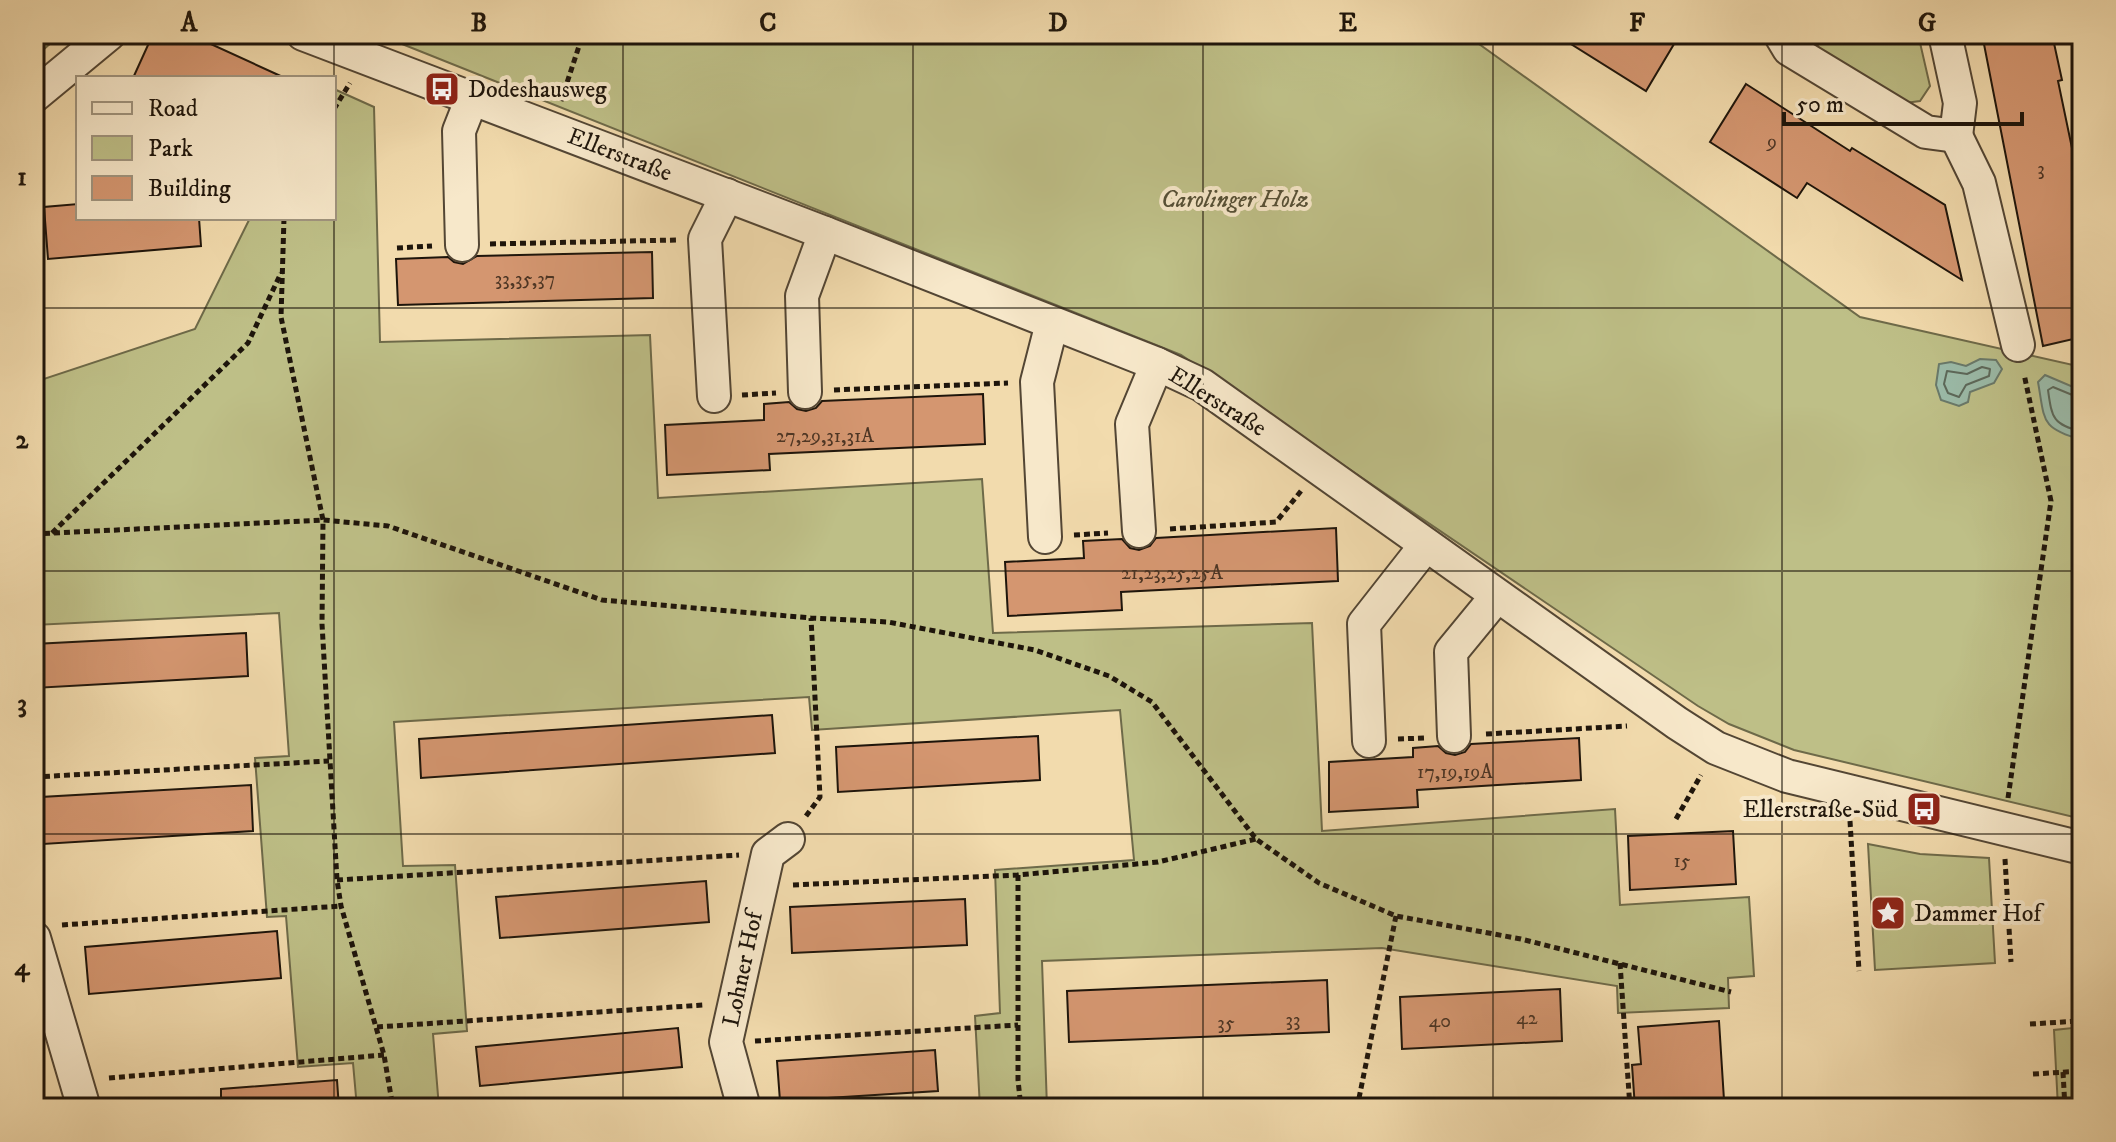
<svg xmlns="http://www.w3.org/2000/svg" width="2116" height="1142" viewBox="0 0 2116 1142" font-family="'IM FELL DW Pica',serif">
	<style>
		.green { fill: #bebf87; stroke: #6e6a49; stroke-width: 2 }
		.water { fill: #9bbba9; stroke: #69796a; stroke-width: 2 }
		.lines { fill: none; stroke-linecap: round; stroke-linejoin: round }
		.shore { stroke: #5c685a; stroke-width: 2 }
		.building { fill: #d49670; stroke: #1e150b; stroke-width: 2 }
		.minor-casing { stroke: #534634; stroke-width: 36 }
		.path { stroke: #1e150b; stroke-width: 5; stroke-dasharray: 6 4; stroke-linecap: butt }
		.minor { stroke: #f7e8ca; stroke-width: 32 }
		.grid { fill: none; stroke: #1e150b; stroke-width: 2; stroke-opacity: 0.55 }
		.labels { text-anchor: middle; stroke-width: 8; stroke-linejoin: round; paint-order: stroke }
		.number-label { font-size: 20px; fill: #4c3524 }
		.poi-label { font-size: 24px; fill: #1e150b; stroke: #f7e8ca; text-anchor: start }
		.street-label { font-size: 24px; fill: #1e150b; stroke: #f7e8ca }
		.park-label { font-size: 24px; font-style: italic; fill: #565036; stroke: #f7e8ca }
		.neatline { fill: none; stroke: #1e150b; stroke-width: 3 }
		.grid-label { font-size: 26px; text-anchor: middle; font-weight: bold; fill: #1e150b }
	</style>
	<rect width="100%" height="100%" fill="#f2dbad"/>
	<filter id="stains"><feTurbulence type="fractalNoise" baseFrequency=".0025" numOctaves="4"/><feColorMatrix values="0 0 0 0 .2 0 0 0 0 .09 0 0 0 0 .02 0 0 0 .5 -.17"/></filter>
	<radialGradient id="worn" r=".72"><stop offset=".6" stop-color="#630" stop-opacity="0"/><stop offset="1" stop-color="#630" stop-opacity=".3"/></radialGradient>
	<g class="green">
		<polygon points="34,34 61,34 34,58"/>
		<polygon points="377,34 1465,34 1860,317 2082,367 2082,819 1794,750 1729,724 1698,706 1181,355"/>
		<polygon points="1813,34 1918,34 1930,86 1920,101 1905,103 1820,51"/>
		<polygon points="334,89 374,107 380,342 650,335 658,498 982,479 993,633 1312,623 1322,831 1615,809 1620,905 1749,897 1754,976 1728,978 1729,1008 1618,1013 1617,986 1382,948 1042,961 1047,1108 980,1108 975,1016 1000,1013 995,870 1134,860 1120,710 812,730 809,697 394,722 403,866 455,865 467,1031 433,1034 439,1108 357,1108 353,1063 298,1067 286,916 267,917 255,758 289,756 279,613 34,625 34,309 38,381 195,329 250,218 334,218"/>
		<polygon points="1868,844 1920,854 1989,858 1995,963 1875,970"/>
		<polygon points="2082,1027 2082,1108 2058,1108 2054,1030"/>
	</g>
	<g class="water">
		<polygon points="1980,359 1996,360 2002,369 1994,383 1970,392 1968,402 1959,406 1941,400 1936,385 1939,364 1951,362 1966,366"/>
		<path d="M2045 375 2078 389 2082 398V440C2040 428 2045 421 2038 382Z"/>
	</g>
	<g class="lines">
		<g class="shore">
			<polygon points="1982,367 1990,369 1989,376 1966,385 1959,397 1948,393 1944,384 1947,371 1967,374"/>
			<path d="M2082 399 2053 387 2048 390C2052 419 2053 424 2082 432"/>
		</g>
	</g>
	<g class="building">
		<polygon points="153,34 189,34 285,78 133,78"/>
		<polygon points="1555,34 1680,34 1646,91"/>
		<polygon points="1982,34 2052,34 2062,80 2058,81 2082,196 2082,337 2043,346"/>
		<polygon points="1746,84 1850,151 1852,148 1945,205 1962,280 1807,183 1797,198 1710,142"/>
		<polygon points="78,204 78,218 199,218 201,246 48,259 44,207"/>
		<polygon points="652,252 653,298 398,305 396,259 448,257 454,262 463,264 477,256"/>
		<polygon points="983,394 985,444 769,454 770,470 667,475 665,425 764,420 764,404 789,402 797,409 806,411 816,408 822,401"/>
		<polygon points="1336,528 1338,581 1121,592 1122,610 1008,616 1005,562 1084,558 1083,541 1122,539 1130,548 1139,550 1150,546 1156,538"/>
		<polygon points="246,633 248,676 34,688 34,644"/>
		<polygon points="772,715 775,753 421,778 419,739"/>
		<polygon points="1038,736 1040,780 838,792 836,747"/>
		<polygon points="1579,738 1581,780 1417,790 1418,807 1329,812 1329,762 1413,757 1413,748 1438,746 1446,753 1455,755 1465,752 1471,744"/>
		<polygon points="251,785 253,831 43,844 41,797"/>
		<polygon points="1733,831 1736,884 1630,890 1628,836"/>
		<polygon points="706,881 709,922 500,938 496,897"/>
		<polygon points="965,899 967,945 792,953 790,907"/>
		<polygon points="277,931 281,978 89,994 85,947"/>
		<polygon points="1327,980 1329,1032 1069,1042 1067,991"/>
		<polygon points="1560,989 1562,1041 1402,1049 1400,997"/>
		<polygon points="1719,1021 1724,1100 1713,1101 1713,1108 1635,1108 1632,1065 1641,1064 1638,1027"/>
		<polygon points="678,1028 682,1067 480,1086 476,1047"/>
		<polygon points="935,1050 938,1091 780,1101 777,1061"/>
		<polygon points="337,1080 339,1108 221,1108 221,1089"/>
	</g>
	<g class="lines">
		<defs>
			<g id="minor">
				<polyline points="303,34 825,233 1157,364 1202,385 1677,723 1716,748 1787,776 2082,848"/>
				<polyline points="1780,34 1789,49 1926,132 1956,136 1960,103 1945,34"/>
				<polyline points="34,96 109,34"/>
				<polyline points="1956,136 1979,183 2018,345"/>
				<polyline points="462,245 459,131 472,98"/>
				<polyline points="805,392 802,296 825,233"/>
				<polyline points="714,396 705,239 727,195"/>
				<polyline points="1139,531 1132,424 1157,364"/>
				<polyline points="1045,537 1037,382 1052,323"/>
				<polyline points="1454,736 1451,652 1497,596"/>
				<polyline points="1369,741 1364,624 1426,545"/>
				<polyline points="34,938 84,1108"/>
				<polyline points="744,1108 726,1042 768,854 788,839"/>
			</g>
		</defs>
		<use href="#minor" class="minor-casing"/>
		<g class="path">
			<polyline points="561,101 583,34"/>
			<polyline points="334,109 350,83"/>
			<polyline points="284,218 281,317 323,520 322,624 337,880 341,906 384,1055 393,1108"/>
			<polyline points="490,244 676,240"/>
			<polyline points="397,248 432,246"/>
			<polyline points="834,390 1008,383"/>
			<polyline points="742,395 776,393"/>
			<polyline points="1170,529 1276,522 1301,491"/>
			<polyline points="52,533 248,343 281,273"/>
			<polyline points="34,534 323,520 388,526 602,600 811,618 888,622 1035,650 1109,676 1152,702 1256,839 1319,883 1396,916 1521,939 1731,992"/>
			<polyline points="1074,535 1108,533"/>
			<polyline points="1486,734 1627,726"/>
			<polyline points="1398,739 1424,738"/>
			<polyline points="34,777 329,761"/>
			<polyline points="2008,798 2051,501 2024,374"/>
			<polyline points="806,816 820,797 811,618"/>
			<polyline points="1676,819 1701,775"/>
			<polyline points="1850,821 1859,971"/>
			<polyline points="2005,859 2011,962"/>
			<polyline points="1018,875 1018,1080 1021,1108"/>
			<polyline points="337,880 739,855"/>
			<polyline points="793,885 1018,875 1158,862 1256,839"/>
			<polyline points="62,925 341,906"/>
			<polyline points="1620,963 1630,1108"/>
			<polyline points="2030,1024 2079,1021"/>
			<polyline points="377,1027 703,1005"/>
			<polyline points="755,1041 1018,1025"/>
			<polyline points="2063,1072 2065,1108"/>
			<polyline points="2033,1074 2082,1071"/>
			<polyline points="109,1078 384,1055"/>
			<polyline points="1357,1108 1396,916"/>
		</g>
		<use href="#minor" class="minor"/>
	</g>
	<path class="grid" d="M334 34V78M623 34V1108M913 34V1108M1203 34V1108M1493 34V1108M1782 34V1108M334 218V1108M34 308H2082M34 571H2082M34 834H2082"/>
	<defs>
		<symbol id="bus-square" viewBox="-11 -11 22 22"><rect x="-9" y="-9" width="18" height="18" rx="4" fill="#8f2418" stroke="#f7e8ca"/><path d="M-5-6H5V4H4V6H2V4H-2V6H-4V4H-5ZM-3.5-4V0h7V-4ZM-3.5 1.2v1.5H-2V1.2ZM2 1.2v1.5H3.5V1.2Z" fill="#fff"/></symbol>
		<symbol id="sight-square" viewBox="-11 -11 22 22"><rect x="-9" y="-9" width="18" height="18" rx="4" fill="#8f2418" stroke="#f7e8ca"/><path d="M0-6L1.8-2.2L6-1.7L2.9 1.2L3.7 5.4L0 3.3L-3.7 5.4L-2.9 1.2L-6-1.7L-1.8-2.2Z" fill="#fff"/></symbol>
	</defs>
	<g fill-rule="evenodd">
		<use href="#bus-square" x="422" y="69" width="40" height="40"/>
		<use href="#bus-square" x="1904" y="789" width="40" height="40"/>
		<use href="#sight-square" x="1868" y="893" width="40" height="40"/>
	</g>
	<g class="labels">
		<g class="number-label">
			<text x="1772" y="148">9</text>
			<text x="2041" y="175">3</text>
			<text x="525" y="285">33,35,37</text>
			<text x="825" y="442">27,29,31,31A</text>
			<text x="1172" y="579">21,23,25,25A</text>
			<text x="1455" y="778">17,19,19A</text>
			<text x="1682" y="867">15</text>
			<text x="1527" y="1024">42</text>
			<text x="1293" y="1026">33</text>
			<text x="1440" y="1027">40</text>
			<text x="1226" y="1029">35</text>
		</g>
		<g class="poi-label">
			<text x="468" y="97">Dodeshausweg</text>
			<text x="1898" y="817" text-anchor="end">Ellerstraße-Süd</text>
			<text x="1914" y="921">Dammer Hof</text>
		</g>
		<g class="street-label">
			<text transform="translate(620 154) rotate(21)" y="8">Ellerstraße</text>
			<text transform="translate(1218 401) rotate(32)" y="8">Ellerstraße</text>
			<text transform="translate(742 969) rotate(-78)" y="8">Lohner Hof</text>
		</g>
		<g class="park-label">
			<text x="1235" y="207">Carolinger Holz</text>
		</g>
	</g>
	<rect width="2116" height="1142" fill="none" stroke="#f2dbad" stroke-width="88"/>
	<rect x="76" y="76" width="260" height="144" fill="#f7e8ca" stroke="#a0947e" stroke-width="2"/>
	<rect x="92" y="102" width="40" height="12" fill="#f7e8ca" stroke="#a0947e" stroke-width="2"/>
	<text x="148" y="116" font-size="24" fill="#1e150b">Road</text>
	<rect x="92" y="136" width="40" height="24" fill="#bebf87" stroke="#a0947e" stroke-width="2"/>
	<text x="148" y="156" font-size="24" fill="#1e150b">Park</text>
	<rect x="92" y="176" width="40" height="24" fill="#d49670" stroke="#a0947e" stroke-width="2"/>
	<text x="148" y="196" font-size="24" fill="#1e150b">Building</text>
	<path d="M1784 112v12h238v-12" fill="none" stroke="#1e150b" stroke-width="4"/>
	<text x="1796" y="112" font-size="24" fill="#1e150b" stroke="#f7e8ca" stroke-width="6" paint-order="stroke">50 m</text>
	<rect x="44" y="44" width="2028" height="1054" class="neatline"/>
	<g class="grid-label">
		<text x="189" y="31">A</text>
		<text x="479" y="31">B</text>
		<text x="768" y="31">C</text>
		<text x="1058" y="31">D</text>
		<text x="1348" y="31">E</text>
		<text x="1637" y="31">F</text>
		<text x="1927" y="31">G</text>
		<text x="22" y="185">1</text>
		<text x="22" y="448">2</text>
		<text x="22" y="712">3</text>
		<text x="22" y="975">4</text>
	</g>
	<rect width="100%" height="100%" filter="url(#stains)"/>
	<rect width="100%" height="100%" fill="url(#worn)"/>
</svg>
